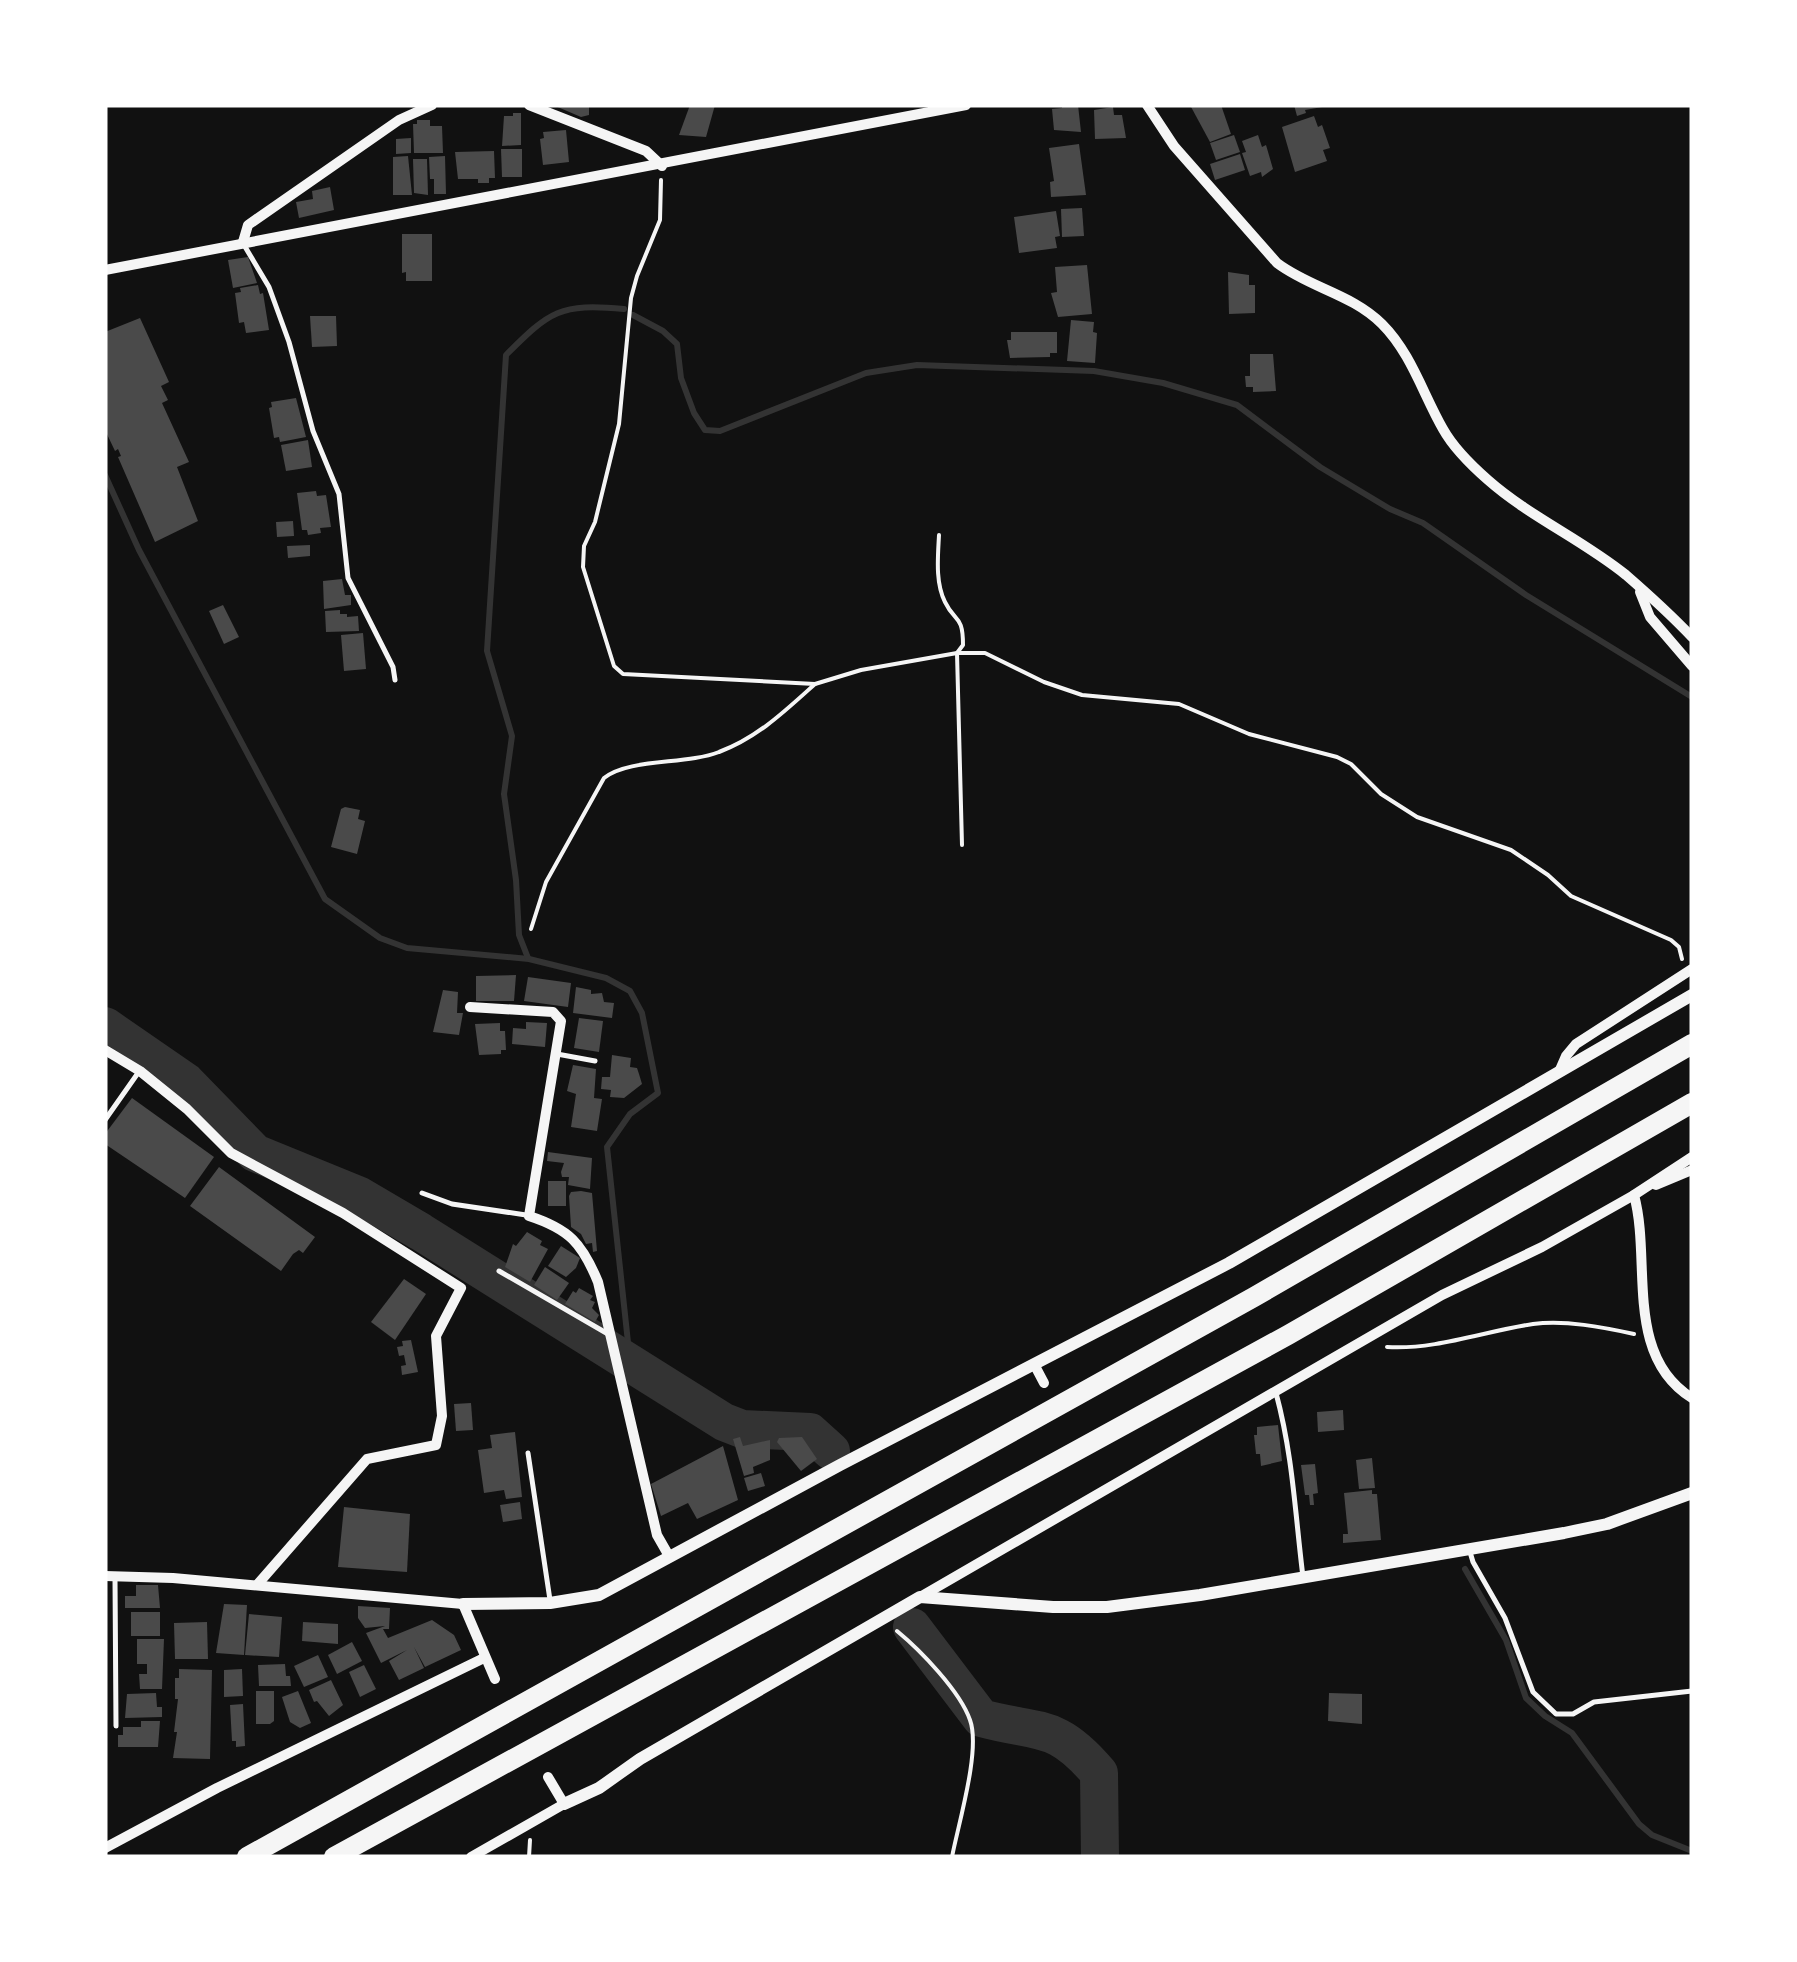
<svg xmlns="http://www.w3.org/2000/svg" width="1797" height="1962" viewBox="0 0 1797 1962" font-family="'Exo 2',sans-serif">
	<style>
		.lines { fill: none; stroke-linecap: round; stroke-linejoin: round }
		.stream { stroke: #333; stroke-width: 6 }
		.river { stroke: #333; stroke-width: 38 }
		.building { fill: #4a4a4a }
		.path { stroke: #f5f5f5; stroke-width: 4 }
		.service { stroke: #f5f5f5; stroke-width: 5 }
		.minor { stroke: #f5f5f5; stroke-width: 10 }
		.tertiary { stroke: #f5f5f5; stroke-width: 12 }
		.motorway { stroke: #f5f5f5; stroke-width: 20 }
	</style>
	<rect width="100%" height="100%" fill="#111"/>
	<g class="lines">
		<g class="stream">
			<polyline points="633,315 663,331 677,344 681,378 694,413 705,430 720,431 866,373 917,365 1094,371 1163,383 1237,405 1320,467 1390,509 1423,523 1526,595 1692,697"/>
			<polyline points="105,475 139,550 325,899 380,938 407,948 529,959 606,978 630,991 642,1013 658,1093 630,1114 607,1147 630,1361"/>
			<path d="M528 958 519 935 516 880 504 794 512 736 487 651 506 355C550 311 560 303 624 309"/>
			<polyline points="1465,1569 1506,1640 1526,1698 1545,1716 1572,1733 1639,1824 1652,1835 1692,1851"/>
		</g>
		<g class="river">
			<polyline points="105,1026 186,1082 255,1153 358,1195 421,1232 724,1422 742,1429 810,1432 831,1451"/>
			<path d="M912 1627 981 1718C1039 1734 1055 1721 1099 1773L1100 1857"/>
		</g>
	</g>
	<g class="building">
		<polygon points="553,105 589,105 589,115 581,117"/>
		<polygon points="690,105 715,105 706,137 679,135"/>
		<polygon points="1062,105 1078,105 1081,132 1054,130 1052,109 1062,108"/>
		<polygon points="1190,105 1221,105 1231,134 1210,142"/>
		<polygon points="1294,105 1328,105 1328,106 1305,110 1306,113 1297,116"/>
		<polygon points="1113,107 1114,115 1122,115 1126,138 1095,139 1094,110"/>
		<polygon points="513,113 521,113 521,145 502,146 504,116 513,116"/>
		<polygon points="1314,116 1318,127 1322,125 1330,148 1323,150 1327,161 1295,172 1282,127"/>
		<polygon points="417,120 430,120 430,126 442,126 443,153 414,153 413,124 417,124"/>
		<polygon points="566,130 569,162 543,165 540,139 544,138 543,132"/>
		<polygon points="1234,135 1240,152 1216,160 1210,143"/>
		<polygon points="1258,135 1262,147 1266,145 1273,169 1262,177 1261,172 1250,176 1242,153 1246,152 1242,141"/>
		<polygon points="411,138 411,153 396,154 396,139"/>
		<polygon points="1079,144 1086,195 1051,197 1050,182 1054,181 1049,148"/>
		<polygon points="501,149 522,149 522,177 502,177"/>
		<polygon points="494,151 495,178 489,178 489,183 478,183 478,179 458,179 455,152"/>
		<polygon points="1240,154 1245,170 1215,180 1210,164"/>
		<polygon points="408,156 412,195 393,195 393,157"/>
		<polygon points="445,156 446,194 434,194 434,179 430,179 429,157"/>
		<polygon points="413,159 427,159 428,195 414,193"/>
		<polygon points="330,187 334,210 299,218 296,202 313,199 312,191"/>
		<polygon points="1082,208 1084,236 1062,237 1061,209"/>
		<polygon points="1056,211 1060,236 1055,237 1057,248 1019,253 1014,217"/>
		<polygon points="402,234 432,234 432,281 406,281 406,272 402,273"/>
		<polygon points="248,257 257,283 233,288 228,260"/>
		<polygon points="1087,265 1092,314 1058,317 1051,293 1057,292 1055,267"/>
		<polygon points="1228,272 1249,275 1249,285 1255,285 1255,313 1229,314"/>
		<polygon points="258,285 260,294 263,293 269,330 246,333 244,322 239,323 235,293 241,292 240,288"/>
		<polygon points="310,316 336,316 337,346 312,347"/>
		<polygon points="140,318 169,382 161,386 168,400 162,403 189,462 177,467 198,521 155,542 118,457 121,456 118,449 115,451 105,430 105,332"/>
		<polygon points="1071,320 1094,322 1093,332 1097,333 1095,363 1067,361"/>
		<polygon points="1011,332 1057,332 1057,353 1050,353 1050,357 1010,358 1007,340 1011,340"/>
		<polygon points="1250,354 1273,354 1276,391 1253,392 1253,387 1246,387 1245,376 1250,376"/>
		<polygon points="296,398 306,437 280,442 279,437 274,438 269,408 272,407 271,402"/>
		<polygon points="308,440 312,467 286,471 281,445"/>
		<polygon points="316,491 317,496 326,495 331,527 320,528 321,533 308,535 307,530 302,530 297,493"/>
		<polygon points="293,521 294,536 277,537 276,522"/>
		<polygon points="310,545 310,556 288,558 287,546"/>
		<polygon points="342,579 345,595 351,595 351,605 324,609 323,581"/>
		<polygon points="223,605 239,637 224,644 209,611"/>
		<polygon points="340,610 340,614 347,614 347,617 358,616 359,631 326,632 325,611"/>
		<polygon points="363,633 366,669 344,671 341,635"/>
		<polygon points="345,807 360,810 358,819 365,821 357,854 331,847 341,809"/>
		<polygon points="516,975 514,1001 476,1001 476,976"/>
		<polygon points="528,977 571,983 568,1007 524,1001"/>
		<polygon points="576,987 591,990 591,994 602,993 604,1002 614,1003 612,1018 573,1013"/>
		<polygon points="443,990 458,992 457,1013 463,1013 459,1035 433,1032"/>
		<polygon points="579,1018 603,1021 599,1052 574,1048"/>
		<polygon points="526,1022 547,1023 545,1047 512,1044 513,1028 526,1029"/>
		<polygon points="500,1023 500,1031 505,1031 506,1050 501,1050 501,1054 479,1055 475,1024"/>
		<polygon points="612,1055 631,1058 630,1067 637,1068 639,1074 642,1084 624,1098 610,1097 611,1090 601,1089 602,1077 610,1077"/>
		<polygon points="573,1065 596,1069 594,1098 602,1099 597,1131 571,1127 576,1094 567,1091"/>
		<polygon points="132,1098 214,1157 185,1198 105,1144 105,1134"/>
		<polygon points="548,1152 592,1158 590,1189 568,1185 569,1177 562,1177 561,1172 564,1163 547,1161"/>
		<polygon points="219,1167 315,1237 303,1253 299,1250 293,1254 281,1271 190,1206"/>
		<rect x="548" y="1181" width="18" height="25"/>
		<polygon points="581,1191 592,1193 597,1251 593,1252 592,1243 586,1244 581,1234 571,1227 569,1196 571,1192"/>
		<polygon points="527,1232 542,1241 540,1245 548,1249 530,1282 505,1267 513,1244 516,1246"/>
		<polygon points="561,1246 580,1258 576,1268 566,1277 548,1266"/>
		<polygon points="545,1267 569,1283 557,1300 534,1285"/>
		<polygon points="404,1279 426,1294 395,1340 371,1322"/>
		<polygon points="579,1288 593,1296 590,1300 595,1302 592,1308 599,1315 595,1322 565,1304 573,1291 576,1293"/>
		<polygon points="411,1340 418,1372 402,1375 401,1366 406,1365 404,1355 399,1356 397,1347 403,1346 402,1341"/>
		<polygon points="471,1403 473,1430 456,1431 454,1404"/>
		<polygon points="1343,1410 1344,1430 1318,1432 1317,1412"/>
		<polygon points="1278,1425 1282,1461 1261,1466 1260,1454 1256,1454 1254,1435 1257,1435 1257,1427"/>
		<polygon points="515,1432 522,1497 506,1499 504,1490 484,1493 478,1450 492,1448 490,1435"/>
		<polygon points="740,1437 743,1446 770,1440 770,1460 753,1467 754,1473 744,1476 733,1439"/>
		<polygon points="802,1437 817,1459 801,1471 777,1442 779,1438"/>
		<polygon points="723,1446 738,1500 697,1519 688,1503 661,1516 651,1484"/>
		<polygon points="1372,1458 1375,1488 1359,1489 1356,1460"/>
		<polygon points="1315,1464 1318,1493 1313,1494 1314,1505 1310,1505 1309,1495 1305,1495 1301,1465"/>
		<polygon points="761,1473 765,1486 748,1491 744,1478"/>
		<polygon points="1372,1490 1372,1494 1377,1494 1381,1540 1343,1543 1343,1534 1348,1534 1344,1493"/>
		<polygon points="520,1502 522,1519 503,1522 500,1505"/>
		<polygon points="344,1507 410,1514 407,1572 338,1567"/>
		<polygon points="136,1585 158,1585 160,1608 125,1608 125,1596 136,1596"/>
		<polygon points="224,1604 247,1605 244,1655 216,1653"/>
		<polygon points="358,1606 390,1608 389,1629 383,1629 388,1638 432,1620 454,1635 461,1650 425,1667 414,1647 424,1668 399,1680 389,1661 407,1650 381,1663 366,1633 385,1626 365,1628 358,1618"/>
		<rect x="131" y="1612" width="29" height="24"/>
		<polygon points="249,1614 282,1617 279,1657 245,1655"/>
		<polygon points="207,1622 208,1659 175,1659 174,1623"/>
		<polygon points="303,1622 338,1624 338,1644 302,1641"/>
		<polygon points="137,1639 164,1639 162,1689 140,1689 139,1674 147,1674 147,1664 137,1664"/>
		<polygon points="352,1642 362,1661 337,1674 328,1655"/>
		<polygon points="318,1655 328,1677 304,1687 294,1666"/>
		<polygon points="285,1664 286,1676 290,1676 291,1686 259,1686 258,1665"/>
		<polygon points="364,1665 376,1689 360,1697 349,1672"/>
		<polygon points="179,1669 212,1670 210,1759 173,1758 177,1732 174,1732 178,1699 175,1699 175,1678 179,1678"/>
		<polygon points="242,1669 243,1696 224,1697 224,1670"/>
		<polygon points="331,1680 343,1705 329,1716 317,1701 314,1702 309,1690"/>
		<polygon points="256,1691 274,1691 274,1721 270,1724 256,1724"/>
		<polygon points="298,1691 311,1723 300,1728 290,1722 282,1697"/>
		<polygon points="156,1693 157,1707 162,1707 162,1717 125,1718 127,1694"/>
		<polygon points="1329,1693 1362,1694 1362,1724 1328,1721"/>
		<polygon points="243,1704 245,1746 236,1747 236,1741 232,1741 230,1705"/>
		<polygon points="141,1721 160,1721 158,1747 118,1747 118,1735 123,1735 123,1727 141,1727"/>
	</g>
	<g class="lines">
		<g class="path">
			<polyline points="661,180 660,220 637,276 631,298 619,424 595,522 584,546 583,567 614,666 623,674 815,684 861,670 957,653 985,653 1044,682 1082,695 1179,704 1249,734 1337,757 1351,764 1381,794 1417,817 1511,850 1548,875 1571,896 1671,940 1679,947 1682,959"/>
			<path d="M939 535C938 556 935 582 945 602 955 623 963 614 963 645L957 653 962 845"/>
			<path d="M531 929 546 882 604 778C629 758 686 765 719 752 757 738 785 711 815 684"/>
			<path d="M1387 1347C1436 1350 1485 1331 1533 1324 1566 1320 1602 1327 1634 1334"/>
			<path d="M897 1631C920 1650 960 1691 970 1720 981 1750 958 1825 952 1857"/>
			<polyline points="529,1857 530,1840"/>
		</g>
		<g class="service">
			<polyline points="244,245 269,287 289,342 313,431 339,494 348,578 393,667 395,680"/>
			<polyline points="557,1054 595,1061"/>
			<polyline points="105,1120 138,1073"/>
			<polyline points="422,1193 452,1204 526,1215"/>
			<polyline points="499,1271 608,1334"/>
			<path d="M1276 1393C1293 1456 1295 1513 1303 1577"/>
			<polyline points="528,1453 550,1600"/>
			<polyline points="1470,1552 1473,1562 1505,1618 1533,1692 1556,1714 1573,1714 1594,1702 1692,1691"/>
			<polyline points="115,1579 116,1726"/>
		</g>
		<g class="minor">
			<polyline points="529,105 646,151 662,166"/>
			<path d="M1147 105 1174 146 1277 263C1310 288 1352 294 1382 324 1411 353 1423 394 1443 429 1453 447 1472 466 1488 480 1530 517 1583 540 1626 575 1649 595 1671 615 1692 637"/>
			<polyline points="243,242 248,225 399,120 432,105"/>
			<polyline points="105,270 966,105"/>
			<polyline points="1640,592 1650,617 1692,666"/>
			<path d="M470 1007 553 1012 561 1021 529 1216C569 1229 582 1243 598 1282L657 1535 669 1556"/>
			<polyline points="105,1050 140,1071 187,1109 231,1153 343,1213 461,1288 436,1336 442,1416 436,1445 367,1459 257,1585"/>
			<polyline points="1559,1072 1566,1056 1576,1044 1692,969"/>
			<polyline points="1656,1185 1692,1170"/>
			<path d="M1634 1195C1652 1260 1623 1355 1692 1398"/>
			<polyline points="1034,1364 1044,1383"/>
			<polyline points="105,1576 173,1578 463,1604 495,1679"/>
			<polyline points="920,1597 1442,1295 1542,1247 1634,1195 1692,1157"/>
			<polyline points="105,1848 217,1788 484,1658"/>
			<polyline points="471,1857 564,1804 548,1777"/>
		</g>
		<g class="tertiary">
			<polyline points="463,1604 550,1603 599,1595 840,1465 1229,1263 1692,995"/>
			<polyline points="564,1804 599,1788 640,1759 920,1597 1053,1607 1107,1607 1200,1595 1564,1533 1607,1524 1692,1493"/>
		</g>
		<g class="motorway">
			<polyline points="247,1857 1254,1297 1692,1044"/>
			<polyline points="334,1857 1288,1335 1692,1103"/>
		</g>
	</g>
	<rect width="1797" height="1962" fill="none" stroke="#ffffff" stroke-width="215"/>
</svg>
